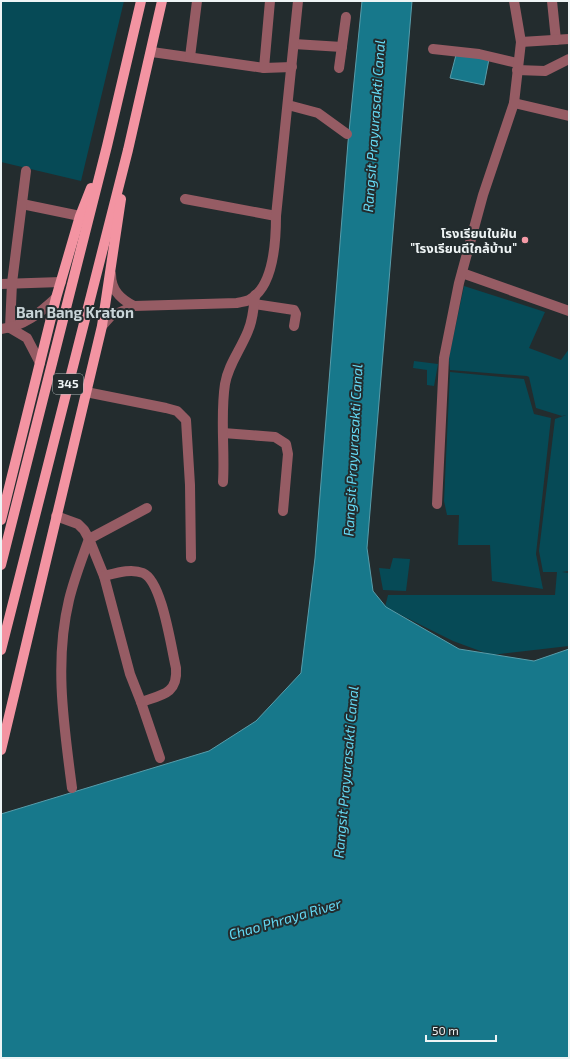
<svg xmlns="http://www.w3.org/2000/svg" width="570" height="1059" viewBox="0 0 570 1059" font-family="'Exo 2','Noto Sans Thai',sans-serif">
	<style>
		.green { fill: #064a56 }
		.water { fill: #17788b; stroke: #589dab }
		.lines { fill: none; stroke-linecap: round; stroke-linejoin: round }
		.minor { stroke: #965c64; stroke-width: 10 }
		.major { stroke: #f394a2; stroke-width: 10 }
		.poi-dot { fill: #f49aa6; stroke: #232c2e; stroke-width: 1.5 }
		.labels { text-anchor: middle; stroke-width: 4; stroke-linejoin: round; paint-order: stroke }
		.shield { fill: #232c2e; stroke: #b1b8b9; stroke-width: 1 }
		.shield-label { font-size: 12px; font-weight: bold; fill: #eef4f5 }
		.poi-label { font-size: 13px; font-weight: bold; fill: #eef4f5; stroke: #232c2e; text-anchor: end }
		.water-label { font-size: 14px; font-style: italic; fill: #65daf5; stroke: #232c2e }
		.quarter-label { font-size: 15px; font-weight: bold; fill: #c9d5d8; stroke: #232c2e }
	</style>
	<rect width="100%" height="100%" fill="#232c2e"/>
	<g class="green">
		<polygon points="1,1 124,1 81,181 1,162"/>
		<polygon points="464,286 545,312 529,348 561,360 569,349 569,571 562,572 569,573 569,646 491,655 453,641 385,607 388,595 555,595 557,572 543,572 539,551 555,419 566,415 562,416 536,408 529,377 527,376 450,370 449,357"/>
		<polygon points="414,361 438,364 434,386 427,385 427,370 413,368"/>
		<polygon points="450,372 524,379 534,414 551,418 536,554 543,589 492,581 490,545 458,545 459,515 447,515 444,501"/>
		<polygon points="393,558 410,559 406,591 383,590 379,568 390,569"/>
	</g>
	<g class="water">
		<polygon points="362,1 412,1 367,548 373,591 386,607 459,649 534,661 569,649 569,1058 1,1058 1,814 209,751 256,721 301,673 315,558 348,142"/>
		<polygon points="456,55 489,59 484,85 450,78"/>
	</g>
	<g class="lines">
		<g class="minor">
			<polyline points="552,1 556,40"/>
			<polyline points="521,42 569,39"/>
			<polyline points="294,44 342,47"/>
			<polyline points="433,49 479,54 517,63"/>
			<polyline points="152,52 264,68 292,67"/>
			<polyline points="190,57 197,1"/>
			<polyline points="264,68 270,1"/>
			<polyline points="339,68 346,17"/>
			<polyline points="517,70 545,71 569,59"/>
			<polyline points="514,103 569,116"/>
			<polyline points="288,105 318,113 347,134"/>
			<polyline points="185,199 276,216"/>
			<polyline points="22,204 80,216"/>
			<polyline points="462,273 569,311"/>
			<path d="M111 274C111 290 120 299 134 306"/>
			<polyline points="1,284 61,282"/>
			<polyline points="254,304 294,310 296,314 294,326"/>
			<path d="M102 326 111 316 134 306 237 303C240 302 245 302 249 300 274 287 276 240 276 216L298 1"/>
			<polyline points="10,328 12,283 26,171"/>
			<polyline points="10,328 27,338 40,363"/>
			<path d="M1 329C24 326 40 313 56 298"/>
			<polyline points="86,392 166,408 177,411 186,420 190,485 191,558"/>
			<polyline points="223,433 275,437 286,444 288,454 283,511"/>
			<path d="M223 482C225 450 220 416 225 384 228 365 241 349 248 331 253 320 254 306 255 295"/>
			<polyline points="437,504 444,358 459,283 483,195 514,103 521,42 514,1"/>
			<polyline points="56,516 78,524 84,530 89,539 104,576 130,674 141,702 160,758"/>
			<path d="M104 576C116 573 131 568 143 573 162 581 171 647 176 668 178 694 162 695 141 702"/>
			<path d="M72 788C64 726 54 662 69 600 74 579 82 559 89 539L147 508"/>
		</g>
		<g class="major">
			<polyline points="1,520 56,298 80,216 91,188"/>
			<polyline points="1,565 107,146 141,1"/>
			<polyline points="1,650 128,150 162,1"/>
			<polyline points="1,750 102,326 121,199"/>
		</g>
	</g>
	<circle class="poi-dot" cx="525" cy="240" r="4"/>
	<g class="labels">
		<rect class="shield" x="53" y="374" width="30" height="20" rx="3"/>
		<g class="shield-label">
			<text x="68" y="388">345</text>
		</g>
		<g class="poi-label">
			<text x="517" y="238">โรงเรียนในฝัน<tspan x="517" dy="15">"โรงเรียนดีใกล้บ้าน"</tspan></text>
		</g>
		<g class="water-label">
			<text transform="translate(374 126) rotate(-86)" y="5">Rangsit Prayurasakti Canal</text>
			<text transform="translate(353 450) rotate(-87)" y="5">Rangsit Prayurasakti Canal</text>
			<text transform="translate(346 772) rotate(-85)" y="5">Rangsit Prayurasakti Canal</text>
			<text transform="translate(285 919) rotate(-16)" y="5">Chao Phraya River</text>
		</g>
		<g class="quarter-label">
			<text x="75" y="318">Ban Bang Kraton</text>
		</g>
	</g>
	<rect width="570" height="1059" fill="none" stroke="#eef4f5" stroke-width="4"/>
	<path d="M426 1035v6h70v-6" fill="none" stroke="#eef4f5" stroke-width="2"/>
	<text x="432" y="1035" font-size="12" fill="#eef4f5" stroke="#232c2e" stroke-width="3" paint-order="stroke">50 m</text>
</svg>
